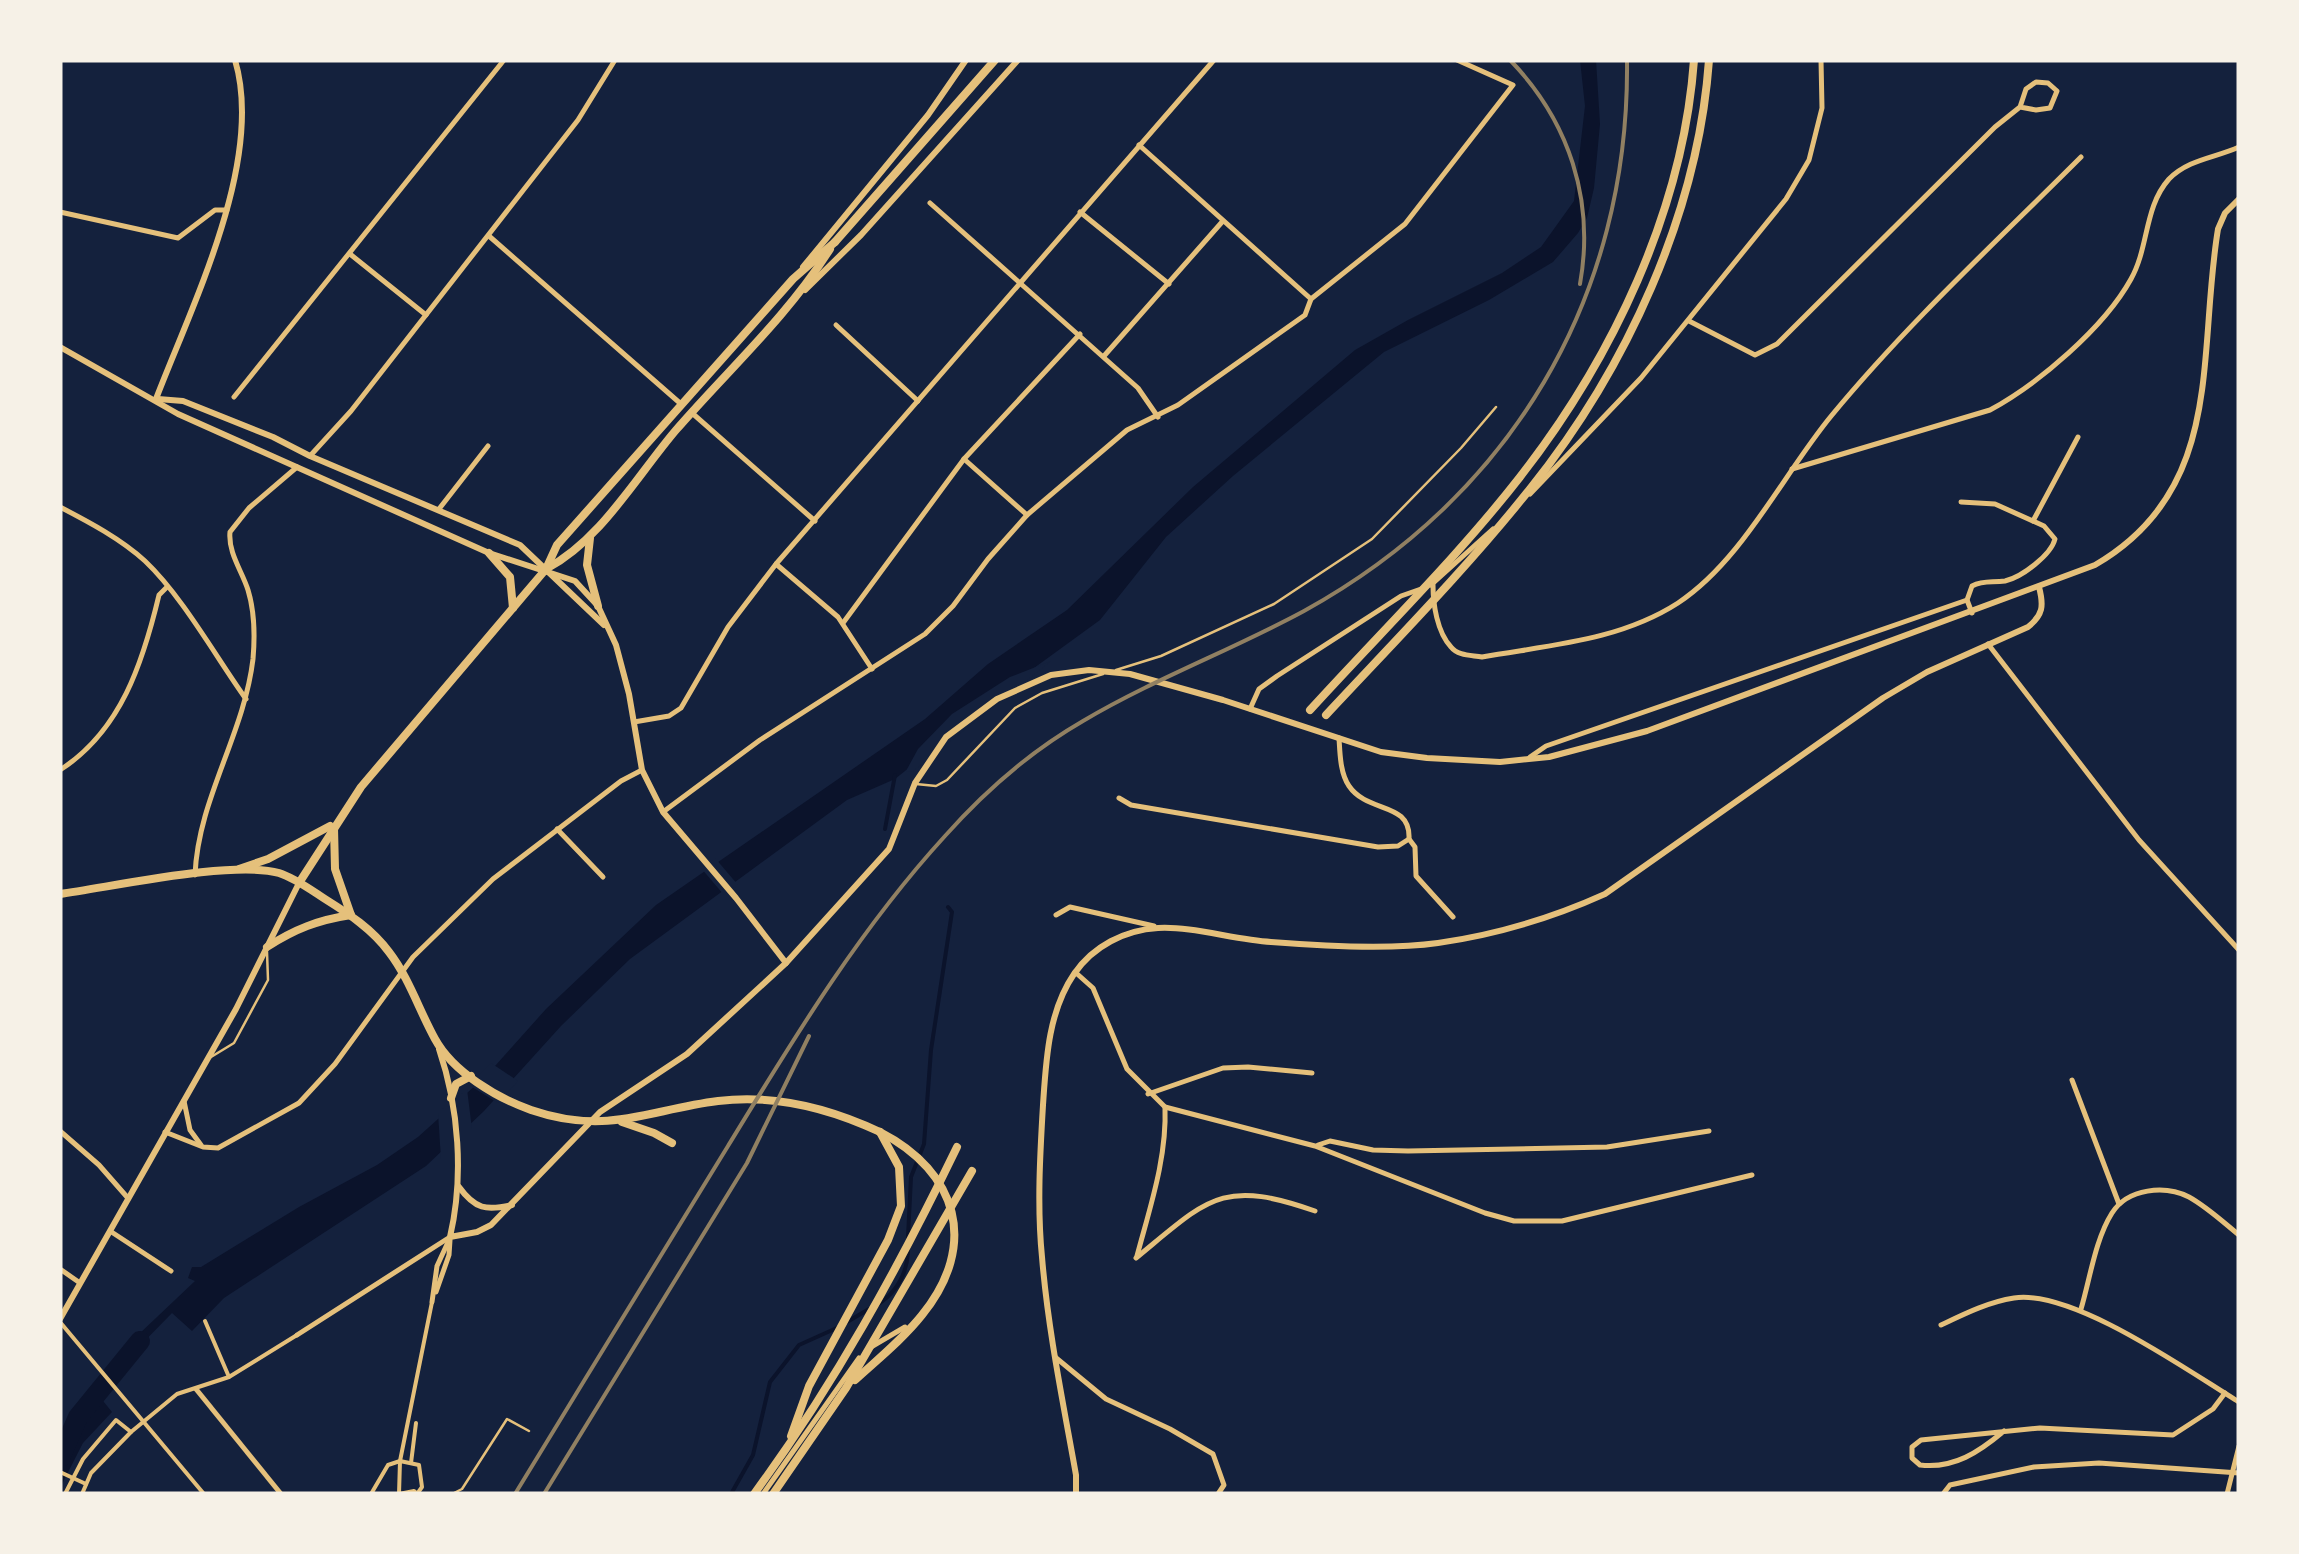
<svg xmlns="http://www.w3.org/2000/svg" width="2299" height="1554" viewBox="0 0 2299 1554" font-family="'Open Sans',sans-serif">
	<style>
		.water { fill: #0b132b }
		.pier { fill: #14213d }
		.lines { fill: none; stroke-linecap: round; stroke-linejoin: round }
		.stream { stroke: #0b132b; stroke-width: 4 }
		.river { stroke: #0b132b; stroke-width: 20 }
		.service { stroke: #e5c07b; stroke-width: 2.5 }
		.pedestrian { stroke: #e5c07b; stroke-width: 4 }
		.minor { stroke: #e5c07b; stroke-width: 5 }
		.tertiary { stroke: #e5c07b; stroke-width: 6 }
		.secondary { stroke: #e5c07b; stroke-width: 6 }
		.primary { stroke: #e5c07b; stroke-width: 8 }
		.trunk { stroke: #e5c07b; stroke-width: 8 }
		.rail { stroke: #918062; stroke-width: 4 }
	</style>
	<rect width="100%" height="100%" fill="#14213d"/>
	<g class="water">
		<polygon points="1580,60 1596,60 1600,124 1594,188 1587,218 1578,233 1553,262 1489,300 1384,352 1233,476 1166,537 1100,620 1034,668 895,779 847,800 630,959 561,1026 484,1111 426,1166 224,1298 192,1331 172,1313 126,1360 119,1353 195,1281 188,1278 192,1267 201,1267 299,1207 377,1165 418,1137 487,1075 546,1009 656,905 925,719 988,664 1067,610 1193,487 1355,350 1408,320 1502,273 1541,247 1574,201 1585,106"/>
		<polygon points="91,1386 112,1412 83,1443 60,1488 60,1437"/>
	</g>
	<g class="pier">
		<polygon points="1051,661 912,772 906,771 918,749 952,714 1010,677"/>
		<polygon points="715,858 738,885 724,895 701,868"/>
		<polygon points="491,1063 518,1081 498,1103 469,1085"/>
		<polygon points="467,1089 472,1129 441,1159 438,1113"/>
	</g>
	<g class="lines">
		<g class="stream">
			<polyline points="885,829 895,775"/>
			<polyline points="908,1237 911,1177 924,1144 931,1050 952,912 948,907"/>
			<path d="M877 1305C897 1292 907 1275 908 1251"/>
			<polyline points="847,1322 869,1309"/>
			<polyline points="731,1494 753,1455 770,1382 799,1345 839,1327"/>
		</g>
		<polyline class="river" points="60,1458 78,1417 140,1341"/>
		<g class="service">
			<polyline points="1116,670 1161,656 1274,604 1372,539 1461,448 1496,407"/>
			<polyline points="916,784 936,786 947,780 1015,708 1042,693 1103,674"/>
			<polyline points="211,1057 234,1043 268,980 267,952"/>
			<polyline points="452,1494 462,1489 507,1419 529,1431"/>
		</g>
		<g class="pedestrian">
			<polyline points="205,1321 229,1377"/>
			<polyline points="60,1322 204,1494"/>
			<polyline points="411,1463 416,1423"/>
			<polyline points="60,1472 86,1484"/>
			<polyline points="65,1494 83,1459 116,1420 131,1432"/>
			<polyline points="82,1494 91,1473 131,1432 177,1394 229,1377 297,1335"/>
			<polyline points="371,1494 388,1465 400,1461 419,1465 422,1487 417,1494 414,1491 399,1494"/>
			<polyline points="399,1494 400,1461 432,1302"/>
		</g>
		<g class="minor">
			<polyline points="1139,145 1311,299"/>
			<polyline points="930,203 1138,388 1158,417"/>
			<polyline points="60,212 178,238 215,210 227,210"/>
			<polyline points="1080,212 1169,284"/>
			<polyline points="489,236 681,404"/>
			<polyline points="350,254 426,315"/>
			<polyline points="1689,321 1755,355 1777,344 1995,127 2020,107 2026,89 2036,82 2048,83 2057,91 2050,108 2036,110 2020,107"/>
			<polyline points="836,325 918,401"/>
			<polyline points="1104,356 1222,222"/>
			<polyline points="234,397 504,60"/>
			<polyline points="692,413 815,521"/>
			<polyline points="310,456 351,411 578,120 615,60"/>
			<polyline points="964,459 1027,515"/>
			<path d="M1792 469 1990 410C2038 384 2104 328 2131 279 2149 247 2144 207 2169 179 2189 159 2215 158 2239 147"/>
			<polyline points="1530,494 1641,378 1786,199 1809,160 1822,108 1821,60"/>
			<path d="M1961 502 1995 504 2044 526 2055 539C2051 555 2022 577 2005 581 1992 583 1984 580 1972 586L1967 600 1972 613"/>
			<path d="M60 507C89 522 121 539 145 561 182 596 216 657 246 699"/>
			<polyline points="439,509 488,446"/>
			<polyline points="2033,521 2078,437"/>
			<polyline points="776,564 838,617 872,669"/>
			<polyline points="1431,585 1493,529"/>
			<path d="M1433 585C1433 604 1437 632 1451 647 1458 656 1471 655 1482 657 1549 645 1619 641 1678 603 1743 560 1783 474 1832 415 1908 323 1997 241 2081 157"/>
			<polyline points="843,623 964,459 1080,334"/>
			<polyline points="1988,644 2139,840 2239,950"/>
			<polyline points="1250,709 1259,689 1277,676 1401,596 1421,589"/>
			<polyline points="634,722 669,716 681,708 728,627 776,564 1214,60"/>
			<path d="M1339 738C1340 753 1340 773 1349 786 1368 814 1411 801 1409 839L1415 847 1416 876 1453 917"/>
			<polyline points="1530,757 1546,746 1967,600"/>
			<path d="M60 770C121 731 143 662 159 595L166 588"/>
			<polyline points="1119,798 1131,805 1378,847 1398,846 1409,839"/>
			<polyline points="663,812 760,740 925,634 953,606 988,559 1027,515 1127,430 1178,405 1305,315 1311,299 1405,224 1513,85 1457,60"/>
			<polyline points="557,829 603,877"/>
			<path d="M195 875C198 799 244 735 253 659 255 636 255 613 248 590 242 571 228 553 230 532L249 508 297 467"/>
			<polyline points="1056,915 1070,907 1154,926"/>
			<polyline points="1075,972 1093,988 1127,1069 1165,1107 1315,1146 1485,1213 1514,1221 1562,1221 1752,1175"/>
			<polyline points="2072,1080 2119,1204"/>
			<polyline points="1148,1094 1223,1068 1248,1067 1312,1073"/>
			<polyline points="184,1101 190,1130 201,1145"/>
			<polyline points="60,1131 99,1165 127,1197"/>
			<polyline points="165,1132 203,1147 218,1148 299,1103 335,1064 413,957 493,879 621,781 642,770"/>
			<polyline points="1318,1145 1330,1141 1373,1150 1408,1151 1607,1147 1709,1131"/>
			<polyline points="110,1231 171,1271"/>
			<path d="M1137 1256C1150 1207 1167 1158 1165 1107"/>
			<path d="M1136 1258C1208 1199 1221 1178 1315 1211"/>
			<polyline points="60,1269 80,1283"/>
			<polyline points="436,1292 449,1255 450,1240"/>
			<polyline points="432,1302 437,1266 449,1240"/>
			<path d="M2081 1309C2090 1279 2095 1240 2112 1213 2128 1188 2165 1185 2189 1197 2207 1207 2223 1222 2239 1235"/>
			<path d="M1941 1325C1964 1314 1988 1302 2014 1298 2073 1289 2188 1371 2239 1402"/>
			<polyline points="297,1335 450,1237"/>
			<polyline points="871,1347 905,1327"/>
			<polyline points="1055,1357 1106,1399 1170,1429 1213,1454 1224,1485 1218,1494"/>
			<polyline points="196,1389 281,1494"/>
			<path d="M2004 1431C1979 1452 1954 1469 1920 1465L1912 1458V1447L1921 1440 2040 1428 2173 1435 2213 1409 2225 1393"/>
			<polyline points="763,1494 859,1358"/>
			<polyline points="1943,1494 1950,1485 2034,1467 2099,1463 2239,1473"/>
			<polyline points="2227,1494 2239,1446"/>
		</g>
		<g class="tertiary">
			<path d="M156 399C192 305 265 160 235 60"/>
			<path d="M439 1049C459 1108 464 1177 450 1237L477 1232 491 1225 600 1112 687 1054 786 963"/>
			<path d="M459 1187C475 1209 486 1211 512 1205"/>
			<path d="M1076 1494V1475C1063 1402 1048 1330 1042 1257 1037 1207 1040 1155 1043 1105 1046 1061 1048 1012 1074 974 1093 946 1125 930 1158 928 1192 926 1235 940 1271 942 1321 946 1388 950 1438 943 1494 935 1554 917 1605 894L1883 698 1927 672 2028 627C2043 615 2044 606 2039 587"/>
		</g>
		<g class="secondary">
			<polyline points="803,267 928,115 966,60"/>
			<polyline points="805,290 861,235 1018,60"/>
			<path d="M60 347 178 414 489 553 575 581 598 606 616 645 629 694 642 770 663 812 736 898 786 963 889 849 915 783 946 737 997 699 1051 675 1089 670 1130 674 1223 700 1381 752 1427 758 1500 762 1549 757 1647 731 2095 565C2226 489 2197 355 2218 229L2225 213 2239 199"/>
			<polyline points="158,399 183,401 273,437 310,456 520,545 604,625"/>
			<polyline points="60,1319 236,1009 299,883"/>
		</g>
		<g class="primary">
			<polyline points="590,538 587,565 598,606"/>
			<polyline points="489,553 510,577 513,608"/>
			<path d="M546 569C601 540 636 477 676 430 728 370 787 317 830 249"/>
			<polyline points="334,828 335,869 351,915"/>
			<polyline points="239,869 268,859 330,826"/>
			<polyline points="299,883 361,787 546,569 557,545 793,279 835,242"/>
			<path d="M60 894C112 887 233 860 279 873 295 878 311 890 325 899 349 914 372 929 389 952 409 978 419 1010 435 1039 453 1072 497 1098 531 1110 607 1136 647 1110 718 1101 775 1094 829 1108 880 1132"/>
			<path d="M267 947C295 929 318 920 351 915"/>
			<polyline points="451,1098 456,1084 471,1076"/>
			<polyline points="622,1122 654,1133 672,1143"/>
		</g>
		<g class="trunk">
			<polyline points="835,242 995,60"/>
			<path d="M1310 710C1380 633 1456 559 1520 477 1612 359 1683 211 1694 60"/>
			<path d="M1326 715C1395 641 1467 568 1530 489 1626 369 1698 214 1709 60"/>
			<path d="M855 1380C878 1359 903 1339 922 1315 979 1245 958 1172 880 1132"/>
			<polyline points="791,1436 809,1386 888,1240 901,1206 899,1167 880,1132"/>
			<path d="M754 1494C834 1385 898 1269 957 1147"/>
			<polyline points="773,1494 846,1388 972,1171"/>
		</g>
		<g class="rail">
			<path d="M1510 60C1569 121 1595 200 1580 284"/>
			<path d="M515 1494C586 1378 656 1262 728 1146 794 1038 859 930 945 836 985 791 1031 751 1083 721 1154 679 1232 650 1304 611 1511 497 1630 297 1627 60"/>
			<polyline points="544,1494 747,1163 809,1036"/>
		</g>
	</g>
	<rect width="2299" height="1554" fill="none" stroke="#f6f1e7" stroke-width="125"/>
</svg>
